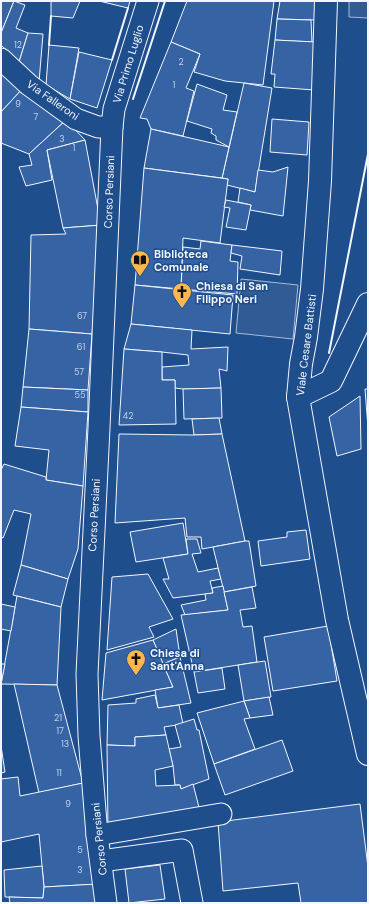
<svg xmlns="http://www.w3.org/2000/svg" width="369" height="904" viewBox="0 0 369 904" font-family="'DM Sans',sans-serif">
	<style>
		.built { fill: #305b95; stroke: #a8bbd7 }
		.building { fill: #3563a3; stroke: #f2f6ff }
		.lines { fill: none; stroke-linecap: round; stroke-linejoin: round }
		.street-casing { stroke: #f2f6ff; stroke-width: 23 }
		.secondary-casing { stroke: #f2f6ff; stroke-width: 24 }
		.street { stroke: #1f4e8c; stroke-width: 21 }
		.secondary { stroke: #1f4e8c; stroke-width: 22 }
		.wall { stroke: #f2f6ff; stroke-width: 2 }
		.labels { text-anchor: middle; stroke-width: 3; stroke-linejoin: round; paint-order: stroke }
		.number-label { font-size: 9px; fill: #c3d1e8 }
		.street-label { font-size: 11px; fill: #f2f6ff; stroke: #1f4e8c }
		.poi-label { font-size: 11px; font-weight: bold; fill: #f2f6ff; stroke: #1f4e8c; text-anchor: start }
	</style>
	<rect width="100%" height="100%" fill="#1f4e8c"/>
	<g class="built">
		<polygon points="349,1 368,1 368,18 349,17"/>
		<polygon points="241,279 298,285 293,339 236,333"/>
	</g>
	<g class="building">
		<polygon points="1,1 14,1 1,33"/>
		<polygon points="14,1 25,5 16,28 28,33 19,62 1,45 1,33"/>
		<polygon points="51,1 80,1 73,18 51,16"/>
		<polygon points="99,1 130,1 128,8"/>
		<polygon points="187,1 274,1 263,85 225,81 194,72 200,54 171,42"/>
		<polygon points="280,1 317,1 317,20 277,19"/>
		<polygon points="277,19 311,20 312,42 275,40"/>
		<polygon points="28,33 43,34 39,82 19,62"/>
		<polygon points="275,40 316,42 314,90 274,87 275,74 271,74"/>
		<polygon points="171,42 200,54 186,88 194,91 183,136 151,129 147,119 140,118"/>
		<polygon points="49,45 79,48 70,99 46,85"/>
		<polygon points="79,52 112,60 97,108 70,99"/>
		<polygon points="1,66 24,87 1,112"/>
		<polygon points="244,83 272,88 255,192 227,185 228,179 222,178"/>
		<polygon points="197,84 227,95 223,110 237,112 229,147 216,140 216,136 211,133 212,129 187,121"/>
		<polygon points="24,87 66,120 29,154 1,143 1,112"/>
		<polygon points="272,119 309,122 307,155 270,152"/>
		<polygon points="66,120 85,140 47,150 52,180 26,186 19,167 32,165 29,154"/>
		<polygon points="151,129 229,147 222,178 144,168"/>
		<polygon points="85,140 101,225 63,228 47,150"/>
		<polygon points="288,167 283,216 250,210 251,205 238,202 240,188 255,192 258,170 273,172"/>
		<polygon points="144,168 228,179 220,243 183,238 181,289 135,285"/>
		<polygon points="226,200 251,205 246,230 226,227 230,208 224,207"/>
		<polygon points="101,225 92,334 29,329 31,235 66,234 63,228"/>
		<polygon points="201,241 232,245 230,261 238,262 237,294 181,289 183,247 200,249"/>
		<polygon points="232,245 282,251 280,275 240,269 242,256 231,253"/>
		<polygon points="135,285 233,295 230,334 131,324"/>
		<polygon points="131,324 192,330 191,349 228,347 227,371 219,369 221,388 183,389 175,388 175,380 162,380 162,367 189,365 188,355 162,352 124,349"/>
		<polygon points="29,329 92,334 88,390 23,387"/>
		<polygon points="124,349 162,352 162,380 175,380 176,424 119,425"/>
		<polygon points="23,387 88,390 88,412 21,407"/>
		<polygon points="221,388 222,418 184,419 183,389"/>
		<polygon points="365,389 368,389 368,428"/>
		<polygon points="360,396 361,449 337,456 329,417"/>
		<polygon points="21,407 88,412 83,486 46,480 49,450 15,446"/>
		<polygon points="219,418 222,434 194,435 192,419"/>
		<polygon points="119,434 194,435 222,434 245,541 202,549 201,537 187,537 185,518 115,523"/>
		<polygon points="4,464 46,477 46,480 83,486 78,549 68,579 21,565 31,514 14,510 3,538 1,537 1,470"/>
		<polygon points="183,523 188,554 136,562 130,532"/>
		<polygon points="306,530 310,559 261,566 258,541 287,537 287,532"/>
		<polygon points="186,539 197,539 201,553 192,554 198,572 218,568 221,579 210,581 213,593 173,598 163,579 169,579 163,558 188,554"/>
		<polygon points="245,541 249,541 256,586 224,592 213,547"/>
		<polygon points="21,565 68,579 61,607 13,595"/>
		<polygon points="148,574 173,619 149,627 154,637 107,650 112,577"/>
		<polygon points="223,586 228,610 185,615 181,605 206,600 205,594 213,593 212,588"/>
		<polygon points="252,587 256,608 240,610 243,627 252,626 257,662 194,672 181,615 228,610 224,592"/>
		<polygon points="17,596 61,607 57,685 1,684"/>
		<polygon points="1,604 15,607 11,631 1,629"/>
		<polygon points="328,626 337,681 273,691 264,637"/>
		<polygon points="176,629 180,657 163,664 153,640"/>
		<polygon points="153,640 173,687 102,700 106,653"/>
		<polygon points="180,657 191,703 158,708 155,690 173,687 163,664"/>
		<polygon points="265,661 271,697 244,701 238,665"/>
		<polygon points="1,664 5,664 1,684"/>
		<polygon points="222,668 225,689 198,693 194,672"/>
		<polygon points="14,684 57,685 83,783 39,793"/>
		<polygon points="155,695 158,708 179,705 183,724 164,727 166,735 135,737 135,746 107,745 108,705 136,703 136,699"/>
		<polygon points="269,697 273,715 250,718 244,701"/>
		<polygon points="244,701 250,718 244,719 255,749 214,764 197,713"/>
		<polygon points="194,719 197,730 199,730 209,779 181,789 180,785 175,785 173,766 169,749 181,747 175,725"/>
		<polygon points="166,735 173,766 155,770 156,786 180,785 181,789 193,784 201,815 108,829 107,745 135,746 135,737"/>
		<polygon points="282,740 293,771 225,795 214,764"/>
		<polygon points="1,746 5,772 1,773"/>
		<polygon points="18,777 20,796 83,783 100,884 44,887 39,834 1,842 1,779"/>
		<polygon points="360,804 368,867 368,903 301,903 298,883 223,891 218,822"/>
		<polygon points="160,865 165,899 129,903 125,869"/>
		<polygon points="42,866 44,887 43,898 5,897 4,870"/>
		<polygon points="97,884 99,903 10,903 9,897 43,898 44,887"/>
	</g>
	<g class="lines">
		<defs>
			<g id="street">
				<polyline points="1,59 29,85 76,119 98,127 112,127"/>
				<polyline points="97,835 221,814"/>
				<polyline points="101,861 182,850 192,903"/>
				<polyline points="106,903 97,835 89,736 87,674 99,428 112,127 114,109 148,1"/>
			</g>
			<g id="secondary">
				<polyline points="326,1 320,181 312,289 306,337 301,364 298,397 337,620 368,754"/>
				<polyline points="298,397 331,381 368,304"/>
			</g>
		</defs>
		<use href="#street" class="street-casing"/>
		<use href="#secondary" class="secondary-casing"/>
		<use href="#street" class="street"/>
		<use href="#secondary" class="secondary"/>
		<g class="wall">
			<polyline points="49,45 51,16"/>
			<polyline points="112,60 128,8"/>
			<polyline points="133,99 165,1"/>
			<polyline points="329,353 368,154"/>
		</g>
	</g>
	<defs>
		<symbol id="library-pin" viewBox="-11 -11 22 30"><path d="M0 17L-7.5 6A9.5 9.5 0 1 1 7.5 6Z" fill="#ffb74d" stroke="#1f4e8c"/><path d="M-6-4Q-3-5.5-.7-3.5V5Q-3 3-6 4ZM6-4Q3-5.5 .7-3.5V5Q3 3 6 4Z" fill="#111"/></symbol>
		<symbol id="church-pin" viewBox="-11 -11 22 30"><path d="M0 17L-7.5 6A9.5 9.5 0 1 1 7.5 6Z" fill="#ffb74d" stroke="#1f4e8c"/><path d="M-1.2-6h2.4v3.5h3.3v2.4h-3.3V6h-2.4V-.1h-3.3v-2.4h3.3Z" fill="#111"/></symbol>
	</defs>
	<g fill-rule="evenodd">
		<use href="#library-pin" x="129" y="249" width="22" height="30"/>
		<use href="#church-pin" x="171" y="281" width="22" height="30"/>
		<use href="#church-pin" x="125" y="648" width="22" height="30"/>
	</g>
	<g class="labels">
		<g class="number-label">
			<text x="18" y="48">12</text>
			<text x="181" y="65">2</text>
			<text x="174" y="88">1</text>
			<text x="18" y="107">9</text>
			<text x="36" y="120">7</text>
			<text x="62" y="142">3</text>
			<text x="74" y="151">1</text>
			<text x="82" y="319">67</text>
			<text x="81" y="350">61</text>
			<text x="79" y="375">57</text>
			<text x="80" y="398">55</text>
			<text x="128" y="419">42</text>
			<text x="58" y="721">21</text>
			<text x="60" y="734">17</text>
			<text x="65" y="747">13</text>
			<text x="59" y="776">11</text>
			<text x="68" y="807">9</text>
			<text x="80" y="853">5</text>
			<text x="80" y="873">3</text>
		</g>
		<g class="street-label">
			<text transform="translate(128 64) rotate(-73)" y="4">Via Primo Luglio</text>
			<text transform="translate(53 100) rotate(35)" y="4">Via Falleroni</text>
			<text transform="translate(109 192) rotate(-88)" y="4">Corso Persiani</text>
			<text transform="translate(306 345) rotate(-83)" y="4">Viale Cesare Battisti</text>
			<text transform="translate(94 515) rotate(-87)" y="4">Corso Persiani</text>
			<text transform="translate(99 839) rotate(-96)" y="4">Corso Persiani</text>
		</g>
		<g class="poi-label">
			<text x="154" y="258">Biblioteca<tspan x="154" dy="13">Comunale</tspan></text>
			<text x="196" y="290">Chiesa di San<tspan x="196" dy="13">Filippo Neri</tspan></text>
			<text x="150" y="657">Chiesa di<tspan x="150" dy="13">Sant'Anna</tspan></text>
		</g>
	</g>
	<rect width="369" height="904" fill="none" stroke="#f2f6ff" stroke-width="4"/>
</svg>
